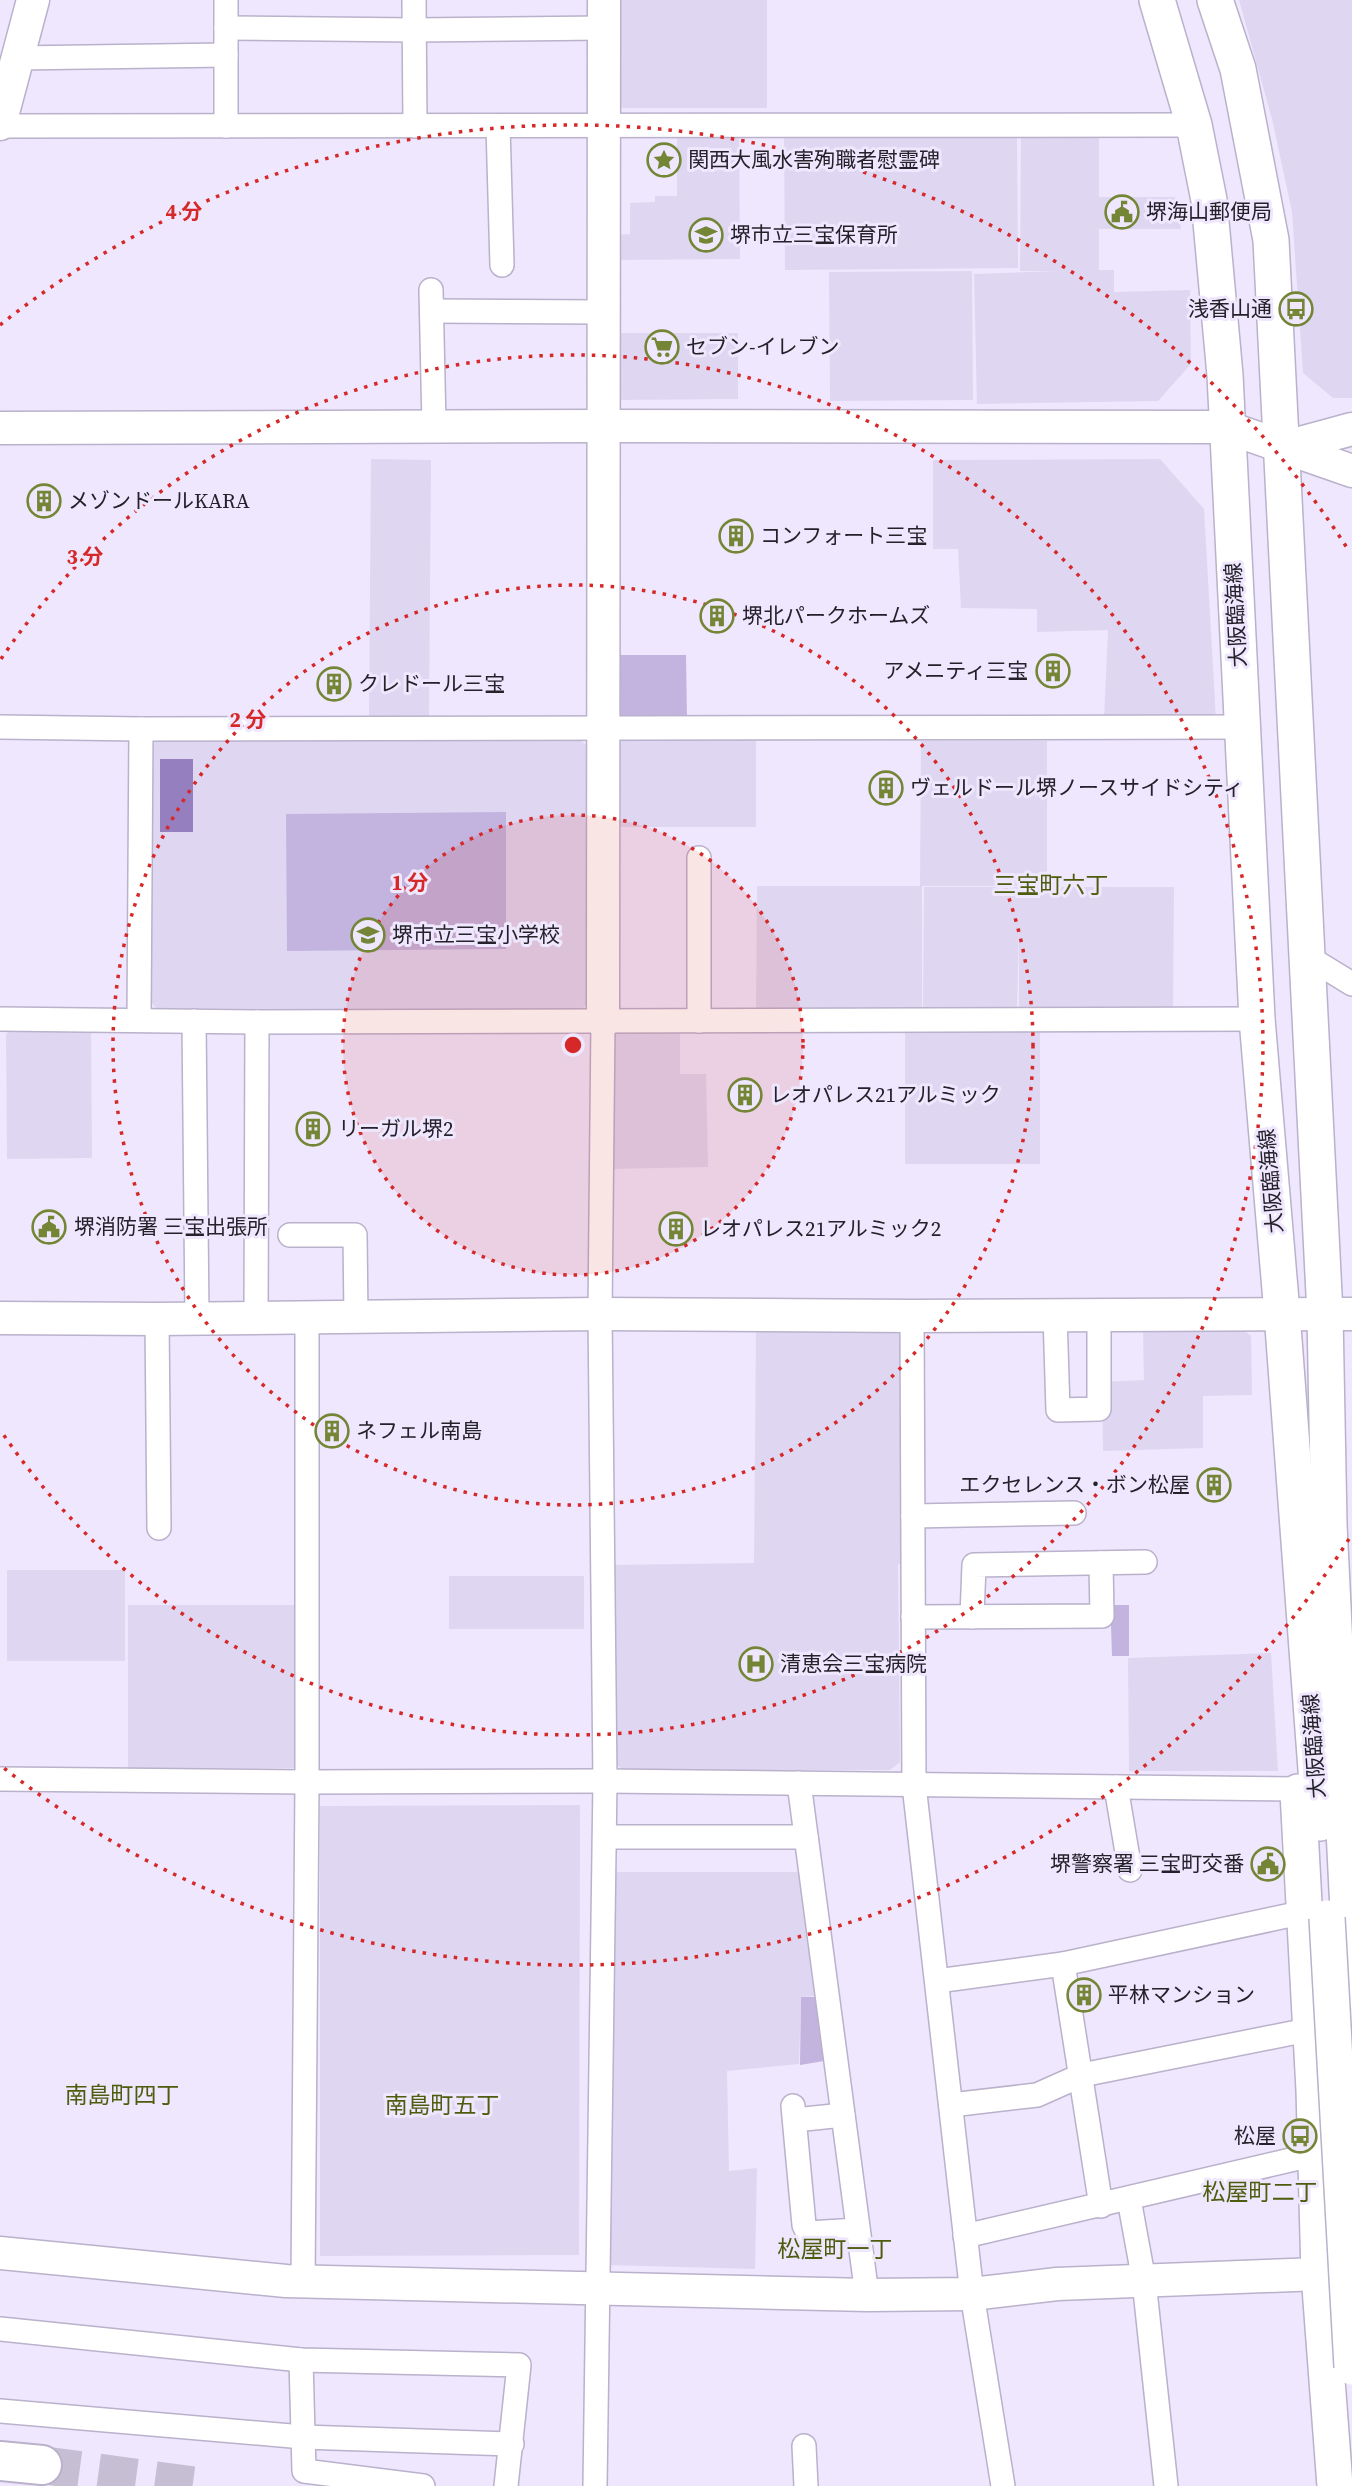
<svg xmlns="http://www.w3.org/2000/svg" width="1352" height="2486" viewBox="0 0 1352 2486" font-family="'Source Serif 4','Noto Sans JP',serif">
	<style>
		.built { fill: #dfd7f2 }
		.green { fill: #c2b4df }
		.water { fill: #967fbf }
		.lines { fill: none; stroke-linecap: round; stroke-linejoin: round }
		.highway-tunnel { stroke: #c6bfd3; stroke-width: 38; stroke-dasharray: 38 19; stroke-linecap: butt }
		.street-casing { stroke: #bab1cb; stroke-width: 26 }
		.secondary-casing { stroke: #bab1cb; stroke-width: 35 }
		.primary-casing { stroke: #bab1cb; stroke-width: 38 }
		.highway-casing { stroke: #bab1cb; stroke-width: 42 }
		.street { stroke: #fff; stroke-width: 23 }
		.secondary { stroke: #fff; stroke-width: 32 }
		.primary { stroke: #fff; stroke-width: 35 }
		.highway { stroke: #fff; stroke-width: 38 }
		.primary-bridge-casing { stroke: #bab1cb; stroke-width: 38; stroke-linecap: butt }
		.primary-bridge { stroke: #fff; stroke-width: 35 }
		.ring { fill: none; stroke: #d62828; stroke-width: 3.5; stroke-dasharray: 3.5 7 }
		.labels { text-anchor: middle; stroke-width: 6; stroke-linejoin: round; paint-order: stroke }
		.poi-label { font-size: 21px; fill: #25212b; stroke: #eee7fd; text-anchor: start }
		.street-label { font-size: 21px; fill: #25212b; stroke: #eee7fd }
		.neighbourhood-label { font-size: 23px; fill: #4e5c0e; stroke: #eee7fd }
		.centre { fill: #d62828; stroke: #eee7fd; stroke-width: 3.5 }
		.ring-label { font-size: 21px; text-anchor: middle; font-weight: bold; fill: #d62828; stroke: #eee7fd; stroke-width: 6; stroke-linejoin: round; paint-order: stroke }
	</style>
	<rect width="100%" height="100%" fill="#eee7fd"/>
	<g class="built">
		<polygon points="615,0 767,0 767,108 622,108 615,99"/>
		<polygon points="1239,0 1352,0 1352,398 1333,398 1303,373 1292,212 1272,119"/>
		<polygon points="677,132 739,132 740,259 615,260 615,235 630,234 630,203 655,202 655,196 677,196"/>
		<polygon points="1017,132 1018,268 785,270 784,135"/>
		<polygon points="1021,134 1099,135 1099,197 1175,197 1181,229 1099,229 1099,270 1114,270 1114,292 1190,290 1191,364 1158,401 977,404 974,274 1058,271 1020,271"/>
		<polygon points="972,271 973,400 830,401 829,272"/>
		<polygon points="616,333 738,333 738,399 616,400"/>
		<polygon points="371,459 431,460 429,720 369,719"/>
		<polygon points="1160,459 1204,509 1216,720 1104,719 1108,630 1037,632 1037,609 961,608 958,549 933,549 933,460"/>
		<polygon points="156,739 579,739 588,747 587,1004 579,1012 156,1008 150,1001 149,746"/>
		<polygon points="756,740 756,827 613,827 613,747 620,741"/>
		<polygon points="921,741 1047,741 1047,886 922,886 922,1009 756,1009 757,886 920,886"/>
		<polygon points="924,887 1174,887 1173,1009 1019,1009 1019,926 1017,1010 923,1009"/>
		<polygon points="17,1026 91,1026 92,1158 7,1159 6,1034"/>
		<polygon points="680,1029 680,1074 706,1074 708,1167 609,1169 607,1036 616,1030"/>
		<rect x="905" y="1031" width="135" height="133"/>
		<polygon points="1239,1327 1251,1336 1252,1395 1203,1396 1203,1448 1103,1451 1102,1382 1144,1380 1143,1330"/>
		<polygon points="756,1329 894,1329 902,1338 901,1564 898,1564 900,1762 890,1770 625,1770 614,1764 612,1565 754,1563"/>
		<rect x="7" y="1570" width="118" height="91"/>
		<rect x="449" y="1576" width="135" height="53"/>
		<polygon points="128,1605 294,1605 294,1768 128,1769"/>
		<polygon points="1271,1653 1278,1771 1129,1771 1128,1658"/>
		<polygon points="580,1805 579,2255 320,2256 320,1806"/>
		<polygon points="610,1872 800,1872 816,1996 801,1997 799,2064 727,2071 729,2171 757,2168 755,2269 607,2265"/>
	</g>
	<g class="green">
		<polygon points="613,655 686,655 687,721 620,721 613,715"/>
		<polygon points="506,812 506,949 287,951 286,814"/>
		<polygon points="1106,1605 1129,1605 1129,1656 1112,1656 1111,1625 1106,1624"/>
		<polygon points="801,1997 817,1997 824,2061 800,2065"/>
	</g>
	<rect class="water" x="160" y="759" width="33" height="73"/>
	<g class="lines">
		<polyline class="highway-tunnel" points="42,2465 197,2486"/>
		<defs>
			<g id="street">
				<polyline points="226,0 226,126"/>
				<polyline points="414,0 415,126"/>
				<polyline points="226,28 414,30 604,28"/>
				<polyline points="17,58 226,55"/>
				<polyline points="0,126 1194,125"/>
				<polyline points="498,126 502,265"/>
				<polyline points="431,290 434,426"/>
				<polyline points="432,311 604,312"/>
				<polyline points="0,727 141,729 1241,727"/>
				<polyline points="699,858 699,1021"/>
				<polyline points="1308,957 1352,984"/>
				<polyline points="0,1019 257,1022 1257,1019"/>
				<polyline points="139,1019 141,729"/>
				<polyline points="194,1021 197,1318"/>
				<polyline points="290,1235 355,1235 356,1317"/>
				<polyline points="1055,1315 1058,1410 1099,1409 1099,1315"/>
				<polyline points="912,1316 914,1785 972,2294 1003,2486"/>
				<polyline points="256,1318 257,1022"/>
				<polyline points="157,1319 159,1528"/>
				<polyline points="913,1516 1074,1513"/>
				<polyline points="913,1617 1102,1616 1101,1563"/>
				<polyline points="972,1617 974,1565 1145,1562"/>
				<polyline points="0,1779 307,1782 605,1781 1298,1789"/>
				<polyline points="799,1783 867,2295"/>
				<polyline points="1116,1787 1130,1870"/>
				<polyline points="605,1837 806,1837"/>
				<polyline points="1063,1964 1101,2206"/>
				<polyline points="937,1981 1063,1964 1305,1912"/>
				<polyline points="951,2105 1037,2095 1082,2075 1352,2021"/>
				<polyline points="793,2106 804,2225 808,2233 858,2230"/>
				<polyline points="795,2120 843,2115"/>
				<polyline points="1129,2199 1144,2281 1166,2486"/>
				<polyline points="965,2236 1316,2154"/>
				<polyline points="303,2282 307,1782 307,1317"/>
				<polyline points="0,2329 301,2360 519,2365 506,2486"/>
				<polyline points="301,2360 304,2471 423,2486"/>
				<polyline points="0,2411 303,2437 512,2444"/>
				<polyline points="804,2446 806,2486"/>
				<polyline points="595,2486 605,1781 600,1314 603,1022"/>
			</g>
			<g id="secondary">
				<polyline points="0,124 33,0"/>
				<polyline points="0,428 604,426 1226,427 1352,471"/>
				<polyline points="1282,448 1352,429"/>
				<polyline points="603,1022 604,0"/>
				<polyline points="0,1318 157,1319 600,1314 912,1316 1352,1314"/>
				<polyline points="0,2253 286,2281 867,2295 972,2294 1057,2284 1319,2274 1344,2271"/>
			</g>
			<g id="primary">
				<polyline points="1157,0 1194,125 1209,200 1225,375 1257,1019 1282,1313 1320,1823"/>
				<polyline points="1215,0 1238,69 1271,240 1325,1314 1329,1525 1352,1992"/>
				<polyline points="1298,1792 1314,2090 1319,2274 1335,2486"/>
			</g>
			<polyline id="highway" points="0,2461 42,2465"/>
		</defs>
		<use href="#street" class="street-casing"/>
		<use href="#secondary" class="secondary-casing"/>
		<use href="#primary" class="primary-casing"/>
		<use href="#highway" class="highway-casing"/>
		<use href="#street" class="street"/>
		<use href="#secondary" class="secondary"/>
		<use href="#primary" class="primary"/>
		<use href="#highway" class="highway"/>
		<defs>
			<polyline id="primary-bridge" points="1327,1918 1352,2367"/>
		</defs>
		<use href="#primary-bridge" class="primary-bridge-casing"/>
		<use href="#primary-bridge" class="primary-bridge"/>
	</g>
	<circle cx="573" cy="1045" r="230" fill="#d62828" fill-opacity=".12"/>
	<g class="ring">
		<circle cx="573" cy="1045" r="230"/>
		<circle cx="573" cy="1045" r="460"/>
		<path d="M1 659A690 690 0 1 1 1 1431"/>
		<path d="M1349 1539A920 920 0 0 1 0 1765M0 325A920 920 0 0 1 1349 551"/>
	</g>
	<defs>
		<symbol id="sight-ring" viewBox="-11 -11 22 22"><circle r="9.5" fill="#eee7fd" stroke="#748635" stroke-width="1.5"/><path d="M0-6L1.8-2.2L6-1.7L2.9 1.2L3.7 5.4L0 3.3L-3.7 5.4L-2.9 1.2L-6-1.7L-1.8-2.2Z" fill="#748635"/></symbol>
		<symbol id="civic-ring" viewBox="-11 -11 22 22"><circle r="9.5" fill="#eee7fd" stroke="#748635" stroke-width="1.5"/><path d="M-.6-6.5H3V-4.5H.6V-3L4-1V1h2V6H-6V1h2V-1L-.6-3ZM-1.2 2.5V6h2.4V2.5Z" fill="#748635"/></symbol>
		<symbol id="school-ring" viewBox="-11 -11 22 22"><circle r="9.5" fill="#eee7fd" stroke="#748635" stroke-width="1.5"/><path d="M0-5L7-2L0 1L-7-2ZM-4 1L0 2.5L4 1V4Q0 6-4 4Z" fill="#748635"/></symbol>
		<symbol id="bus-ring" viewBox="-11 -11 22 22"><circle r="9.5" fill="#eee7fd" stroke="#748635" stroke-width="1.5"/><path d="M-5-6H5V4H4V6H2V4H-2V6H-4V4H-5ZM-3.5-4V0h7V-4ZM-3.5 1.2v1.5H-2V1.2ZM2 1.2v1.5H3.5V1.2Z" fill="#748635"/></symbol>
		<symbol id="supermarket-ring" viewBox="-11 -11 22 22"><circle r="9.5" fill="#eee7fd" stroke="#748635" stroke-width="1.5"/><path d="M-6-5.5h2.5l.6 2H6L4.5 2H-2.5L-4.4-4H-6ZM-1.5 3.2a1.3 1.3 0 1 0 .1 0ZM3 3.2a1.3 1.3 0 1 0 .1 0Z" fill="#748635"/></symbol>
		<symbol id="building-ring" viewBox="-11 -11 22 22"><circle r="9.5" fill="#eee7fd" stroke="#748635" stroke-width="1.5"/><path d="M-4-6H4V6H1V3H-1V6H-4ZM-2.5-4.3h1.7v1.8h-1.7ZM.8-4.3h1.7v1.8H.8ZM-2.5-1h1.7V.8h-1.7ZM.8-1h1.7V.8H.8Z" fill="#748635"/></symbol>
		<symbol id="hospital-ring" viewBox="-11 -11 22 22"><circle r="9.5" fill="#eee7fd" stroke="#748635" stroke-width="1.5"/><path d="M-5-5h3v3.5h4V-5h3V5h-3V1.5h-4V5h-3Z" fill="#748635"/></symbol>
	</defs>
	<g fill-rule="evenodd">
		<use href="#sight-ring" x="645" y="141" width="38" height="38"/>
		<use href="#civic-ring" x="1103" y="193" width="38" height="38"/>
		<use href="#school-ring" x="687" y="216" width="38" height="38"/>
		<use href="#bus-ring" x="1277" y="290" width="38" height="38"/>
		<use href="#supermarket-ring" x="643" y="328" width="38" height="38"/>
		<use href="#building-ring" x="25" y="482" width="38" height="38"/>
		<use href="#building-ring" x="717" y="517" width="38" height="38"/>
		<use href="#building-ring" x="698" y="597" width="38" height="38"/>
		<use href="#building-ring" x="1034" y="652" width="38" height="38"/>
		<use href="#building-ring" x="315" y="665" width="38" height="38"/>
		<use href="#building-ring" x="867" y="769" width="38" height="38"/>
		<use href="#school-ring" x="349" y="916" width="38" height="38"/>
		<use href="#building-ring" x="726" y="1076" width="38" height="38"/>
		<use href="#building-ring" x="294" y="1110" width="38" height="38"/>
		<use href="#civic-ring" x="30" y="1208" width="38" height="38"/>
		<use href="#building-ring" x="657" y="1210" width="38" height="38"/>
		<use href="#building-ring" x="313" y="1412" width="38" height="38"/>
		<use href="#building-ring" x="1195" y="1466" width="38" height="38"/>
		<use href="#hospital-ring" x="737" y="1645" width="38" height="38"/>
		<use href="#civic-ring" x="1249" y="1845" width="38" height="38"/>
		<use href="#building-ring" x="1065" y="1976" width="38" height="38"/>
		<use href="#bus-ring" x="1281" y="2117" width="38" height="38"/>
	</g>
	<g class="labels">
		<g class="poi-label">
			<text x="688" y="167">関西大風水害殉職者慰霊碑</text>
			<text x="1146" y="219">堺海山郵便局</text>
			<text x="730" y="242">堺市立三宝保育所</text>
			<text x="1272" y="316" text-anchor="end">浅香山通</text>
			<text x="686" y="354">セブン-イレブン</text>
			<text x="68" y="508">メゾンドールKARA</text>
			<text x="760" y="543">コンフォート三宝</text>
			<text x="742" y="623">堺北パークホームズ</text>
			<text x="1028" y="678" text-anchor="end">アメニティ三宝</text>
			<text x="358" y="691">クレドール三宝</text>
			<text x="910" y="795">ヴェルドール堺ノースサイドシティ</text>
			<text x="392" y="942">堺市立三宝小学校</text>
			<text x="770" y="1102">レオパレス21アルミック</text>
			<text x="338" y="1136">リーガル堺2</text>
			<text x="74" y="1234">堺消防署 三宝出張所</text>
			<text x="700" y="1236">レオパレス21アルミック2</text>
			<text x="356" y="1438">ネフェル南島</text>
			<text x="1190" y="1492" text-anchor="end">エクセレンス・ボン松屋</text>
			<text x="780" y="1671">清恵会三宝病院</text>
			<text x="1244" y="1871" text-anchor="end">堺警察署 三宝町交番</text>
			<text x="1108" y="2002">平林マンション</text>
			<text x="1276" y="2143" text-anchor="end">松屋</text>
		</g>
		<g class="street-label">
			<text transform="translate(1236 615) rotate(-93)" y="7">大阪臨海線</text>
			<text transform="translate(1271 1181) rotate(-95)" y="7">大阪臨海線</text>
			<text transform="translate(1314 1746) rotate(-94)" y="7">大阪臨海線</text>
		</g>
		<g class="neighbourhood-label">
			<text x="1051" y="893">三宝町六丁</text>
			<text x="122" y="2103">南島町四丁</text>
			<text x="442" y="2113">南島町五丁</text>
			<text x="1260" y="2200">松屋町二丁</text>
			<text x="835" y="2257">松屋町一丁</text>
		</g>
	</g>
	<circle cx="573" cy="1045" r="10" class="centre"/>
	<g class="ring-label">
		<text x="184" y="219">4 分</text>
		<text x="85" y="564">3 分</text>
		<text x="248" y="727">2 分</text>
		<text x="410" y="890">1 分</text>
	</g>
</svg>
